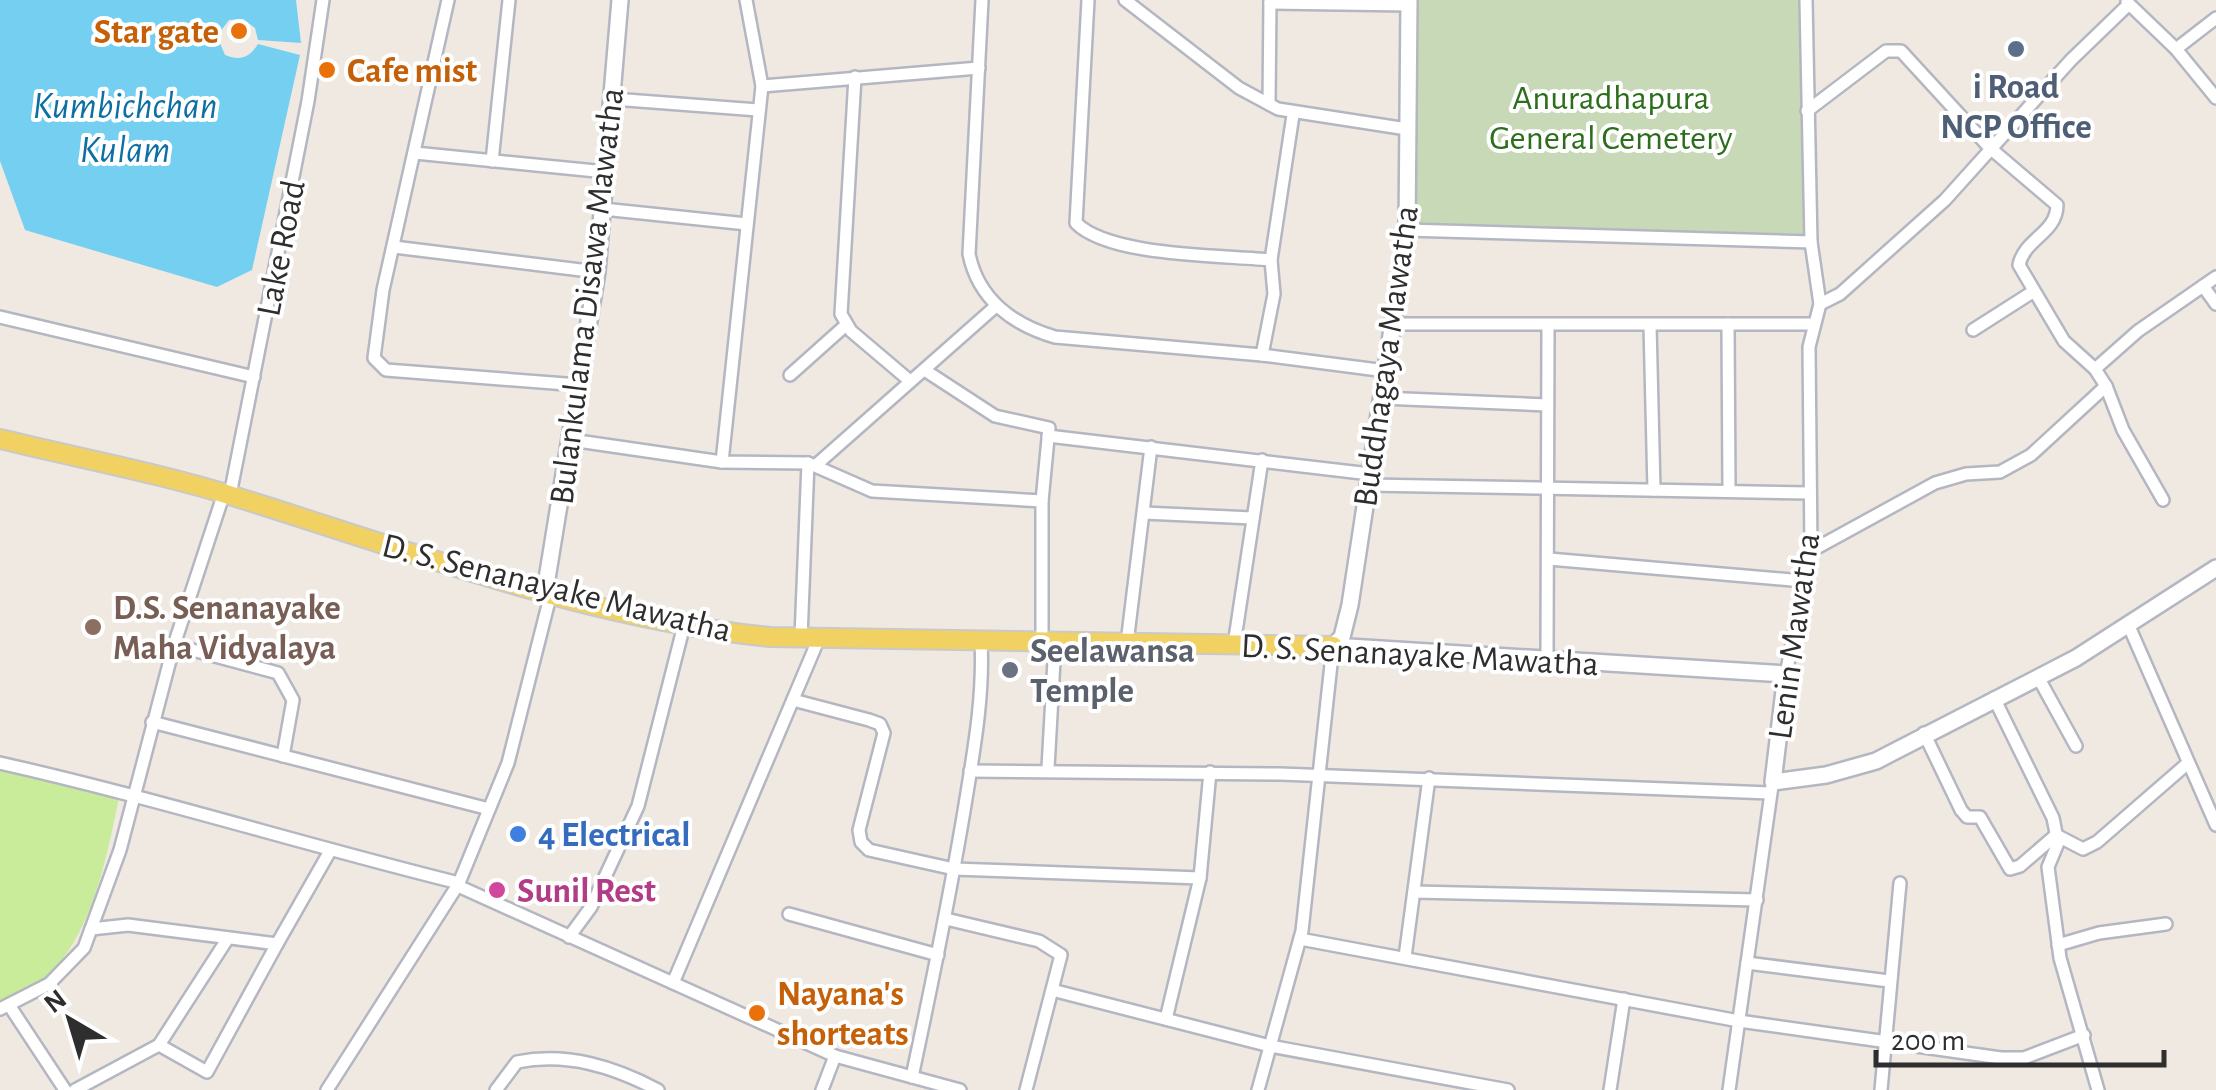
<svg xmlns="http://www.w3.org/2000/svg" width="2216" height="1090" viewBox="0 0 2216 1090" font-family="'Alegreya Sans',sans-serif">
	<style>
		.cemetery { fill: #c8d9b8 }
		.pitch { fill: #c9ec9a }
		.water { fill: #75cff0 }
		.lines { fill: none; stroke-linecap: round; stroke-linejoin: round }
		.street-casing { stroke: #b4b7c1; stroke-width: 16 }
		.secondary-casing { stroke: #b4b7c1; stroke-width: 20 }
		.primary-casing { stroke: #c9c9c9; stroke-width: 22 }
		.street { stroke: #fff; stroke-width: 11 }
		.secondary { stroke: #fff; stroke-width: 15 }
		.primary { stroke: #f2d163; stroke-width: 18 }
		.food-dot { fill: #e8710a; stroke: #fff; stroke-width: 4 }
		.service-dot { fill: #5c6f8a; stroke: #fff; stroke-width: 4 }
		.education-dot { fill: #8d6e63; stroke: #fff; stroke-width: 4 }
		.worship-dot { fill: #6b7280; stroke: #fff; stroke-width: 4 }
		.shop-dot { fill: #3f7fe0; stroke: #fff; stroke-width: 4 }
		.hotel-dot { fill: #d1479c; stroke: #fff; stroke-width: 4 }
		.labels { text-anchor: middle; stroke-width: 8; stroke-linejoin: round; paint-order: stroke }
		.food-label { font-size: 35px; font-weight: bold; fill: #c56008; stroke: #fff; text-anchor: start }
		.service-label { font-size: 35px; font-weight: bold; fill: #4e5e75; stroke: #fff }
		.park-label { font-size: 35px; fill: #2c6e1b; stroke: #fff }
		.street-label { font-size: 35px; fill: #2e2e2e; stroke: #fff }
		.education-label { font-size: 35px; font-weight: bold; fill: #785e54; stroke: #fff; text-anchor: start }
		.worship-label { font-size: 35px; font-weight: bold; fill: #5b616d; stroke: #fff; text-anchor: start }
		.shop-label { font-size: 35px; font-weight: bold; fill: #366cbe; stroke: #fff; text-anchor: start }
		.hotel-label { font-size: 35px; font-weight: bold; fill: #b23c85; stroke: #fff; text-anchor: start }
		.water-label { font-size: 38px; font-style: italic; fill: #0d6fa3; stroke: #fff }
	</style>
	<rect width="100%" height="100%" fill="#efe9e1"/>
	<polygon class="cemetery" points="1409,0 1808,0 1814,234 1407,230"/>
	<path class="pitch" d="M0 769 119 798C104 869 85 981 0 1001Z"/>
	<path class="water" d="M0 0H296L301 43 258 40 255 28 243 19 229 20 217 36 225 55C240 61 249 58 258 44L300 55 252 270 217 287 25 230 0 161Z"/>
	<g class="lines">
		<defs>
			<g id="street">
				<polyline points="448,0 383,290 374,358 386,370 579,385"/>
				<path d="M982 0 969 254C978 299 1013 325 1055 337L1262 355 1386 371"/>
				<path d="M1088 0 1076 223C1110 257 1223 255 1271 260"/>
				<polyline points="1125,0 1239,88 1278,109 1407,129"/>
				<polyline points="2127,2 2176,49 2216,98"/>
				<polyline points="1270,3 1409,5"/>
				<polyline points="2176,49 2216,18"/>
				<polyline points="855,77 841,314 851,331 910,381"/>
				<polyline points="762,86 979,68"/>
				<polyline points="613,99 758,110"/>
				<polyline points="1269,104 1270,0"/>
				<path d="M1807 111 1886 51H1901L1990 148 2057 205C2057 233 2024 239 2019 265L2064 341 2095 369"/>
				<polyline points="415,153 606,172"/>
				<polyline points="492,161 509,0"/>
				<polyline points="603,209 747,224"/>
				<polyline points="1407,230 1811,242"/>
				<polyline points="394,247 597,272"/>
				<polyline points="2203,286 2216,304"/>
				<polyline points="1820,304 1840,294 1945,200 2071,60 2129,4"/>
				<polyline points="0,317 254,377"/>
				<polyline points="1394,324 1813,324"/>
				<polyline points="1728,324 1729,491"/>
				<polyline points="1650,325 1654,490"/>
				<polyline points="1973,330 2031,293"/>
				<polyline points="1262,355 1274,294 1271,260 1293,115"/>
				<polyline points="926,371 995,416 1049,428 1042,501"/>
				<polyline points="790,375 846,325"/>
				<polyline points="2106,386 2123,430 2163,500"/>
				<polyline points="1381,398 1547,405"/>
				<polyline points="1048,436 1370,474"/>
				<polyline points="571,440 722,462 808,463 872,491 1042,501 1042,643"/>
				<polyline points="722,462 762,86 746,0"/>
				<polyline points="816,465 996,306"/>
				<polyline points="1368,485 1810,493"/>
				<polyline points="230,495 308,101 323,0"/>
				<polyline points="1144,513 1252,518"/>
				<polyline points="1811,551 1935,483 1966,474 2000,472 2031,455 2106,386 2095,369 2138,331 2216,277"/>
				<polyline points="1549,559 1803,581"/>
				<polyline points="2128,624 2216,825"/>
				<polyline points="801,637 808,463"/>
				<polyline points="1127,643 1151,447"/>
				<polyline points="174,645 278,673 293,700 283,756"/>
				<polyline points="1234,645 1262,460"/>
				<polyline points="1547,658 1548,325"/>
				<polyline points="1786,674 1811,551 1809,347 1820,304 1811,242 1806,0"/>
				<polyline points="2038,677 2076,746"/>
				<polyline points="1994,698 2053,818 2058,843 2048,867 2060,958 2098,1090"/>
				<polyline points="793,700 869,720 880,724 884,733 859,830 861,842 869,850 954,869 1200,878"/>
				<polyline points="152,722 489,809"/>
				<polyline points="1924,733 1961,810 1967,817 1980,817 2010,869 2020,866 2056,835 2083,849 2097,842 2188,763"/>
				<path d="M0 763C155 798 305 845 459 883"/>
				<polyline points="1048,768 1055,643"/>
				<polyline points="970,771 1280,774 1770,793"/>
				<polyline points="458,886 835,1056 960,1090"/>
				<polyline points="1414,892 1757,900"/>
				<polyline points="789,914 938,955"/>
				<polyline points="946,919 1039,941 1061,955 1026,1090"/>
				<polyline points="91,929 128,925 277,944 330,851"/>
				<polyline points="569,937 591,907 638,806 684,625"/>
				<polyline points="1300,939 1739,1021 2001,1058 2024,1058 2084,1035"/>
				<polyline points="2058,945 2099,933 2166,924"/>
				<polyline points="1405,957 1429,778"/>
				<polyline points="1747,963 1889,981"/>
				<polyline points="673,983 819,638"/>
				<polyline points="1052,990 1270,1046 1508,1090"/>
				<polyline points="9,1005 65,1090"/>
				<polyline points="0,1009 49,984 84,948 120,850 174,645 224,493"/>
				<polyline points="1166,1019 1200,878 1210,772"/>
				<polyline points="159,1045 228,938"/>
				<path d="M912 1077C931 988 949 900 964 811 973 755 984 698 981 641"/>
				<polyline points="75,1090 159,1045 207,1072 277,944"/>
				<polyline points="327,1090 459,883 508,763 551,593"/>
				<path d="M496 1090 517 1062C568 1052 614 1067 658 1090"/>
				<polyline points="822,1090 835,1056"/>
				<polyline points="1258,1090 1302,931 1333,646"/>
				<polyline points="1610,1090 1624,999"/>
				<polyline points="1729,1090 1772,786"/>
				<polyline points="1881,1090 1900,883"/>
			</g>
			<g id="secondary">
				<polyline points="545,591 597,272 620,0"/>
				<polyline points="1333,646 1786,674 1773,782 1826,775 1876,761 2076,658 2216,568"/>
				<polyline points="1333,646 1342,637 1350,605 1407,230 1409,0"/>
			</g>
			<path id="primary" d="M0 439C78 458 159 473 236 497 410 551 588 619 770 637L1333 646"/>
		</defs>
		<use href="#street" class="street-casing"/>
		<use href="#secondary" class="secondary-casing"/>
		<use href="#primary" class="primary-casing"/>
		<use href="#street" class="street"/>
		<use href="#secondary" class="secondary"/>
		<use href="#primary" class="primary"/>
	</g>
	<g class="food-dot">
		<circle cx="239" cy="31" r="10"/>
		<circle cx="327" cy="70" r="10"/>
		<circle cx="757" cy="1013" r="10"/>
	</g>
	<circle class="service-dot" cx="2016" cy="49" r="10"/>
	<circle class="education-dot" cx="93" cy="627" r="10"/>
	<circle class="worship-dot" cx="1010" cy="670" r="10"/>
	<circle class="shop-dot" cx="518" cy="834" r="10"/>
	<circle class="hotel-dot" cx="497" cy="890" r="10"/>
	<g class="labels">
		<g class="food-label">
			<text x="219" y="43" text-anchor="end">Star gate</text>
			<text x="347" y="82">Cafe mist</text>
			<text x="777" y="1005">Nayana's<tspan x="777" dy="40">shorteats</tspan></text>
		</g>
		<g class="service-label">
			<text x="2016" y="98">i Road<tspan x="2016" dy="40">NCP Office</tspan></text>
		</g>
		<g class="park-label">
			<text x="1611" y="109">Anuradhapura<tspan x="1611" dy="40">General Cemetery</tspan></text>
		</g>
		<g class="street-label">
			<text transform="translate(280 248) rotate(-79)" y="12">Lake Road</text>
			<text transform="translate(586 296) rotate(-83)" y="12">Bulankulama Disawa Mawatha</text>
			<text transform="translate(1385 356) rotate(-82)" y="12">Buddhagaya Mawatha</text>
			<text transform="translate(557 587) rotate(14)" y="12">D. S. Senanayake Mawatha</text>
			<text transform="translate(1793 636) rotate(-82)" y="12">Lenin Mawatha</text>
			<text transform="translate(1420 654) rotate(3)" y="12">D. S. Senanayake Mawatha</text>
		</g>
		<g class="education-label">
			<text x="113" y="619">D.S. Senanayake<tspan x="113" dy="40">Maha Vidyalaya</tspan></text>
		</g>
		<g class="worship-label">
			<text x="1030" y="662">Seelawansa<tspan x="1030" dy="40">Temple</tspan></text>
		</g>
		<g class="shop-label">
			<text x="538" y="846">4 Electrical</text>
		</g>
		<g class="hotel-label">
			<text x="517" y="902">Sunil Rest</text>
		</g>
		<g class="water-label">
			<text x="125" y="118">Kumbichchan<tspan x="125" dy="44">Kulam</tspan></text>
		</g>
	</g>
	<g transform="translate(70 1020) rotate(322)" stroke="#ffffff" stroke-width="8" paint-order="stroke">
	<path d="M0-8L18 38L0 25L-18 38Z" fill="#2e2e2e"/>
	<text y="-15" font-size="28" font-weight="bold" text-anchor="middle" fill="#2e2e2e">N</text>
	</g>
	<path d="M1876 1050v15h288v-15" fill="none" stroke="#2e2e2e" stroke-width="5"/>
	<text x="1891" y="1050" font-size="30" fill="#2e2e2e" stroke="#ffffff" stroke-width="8" paint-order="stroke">200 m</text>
</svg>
